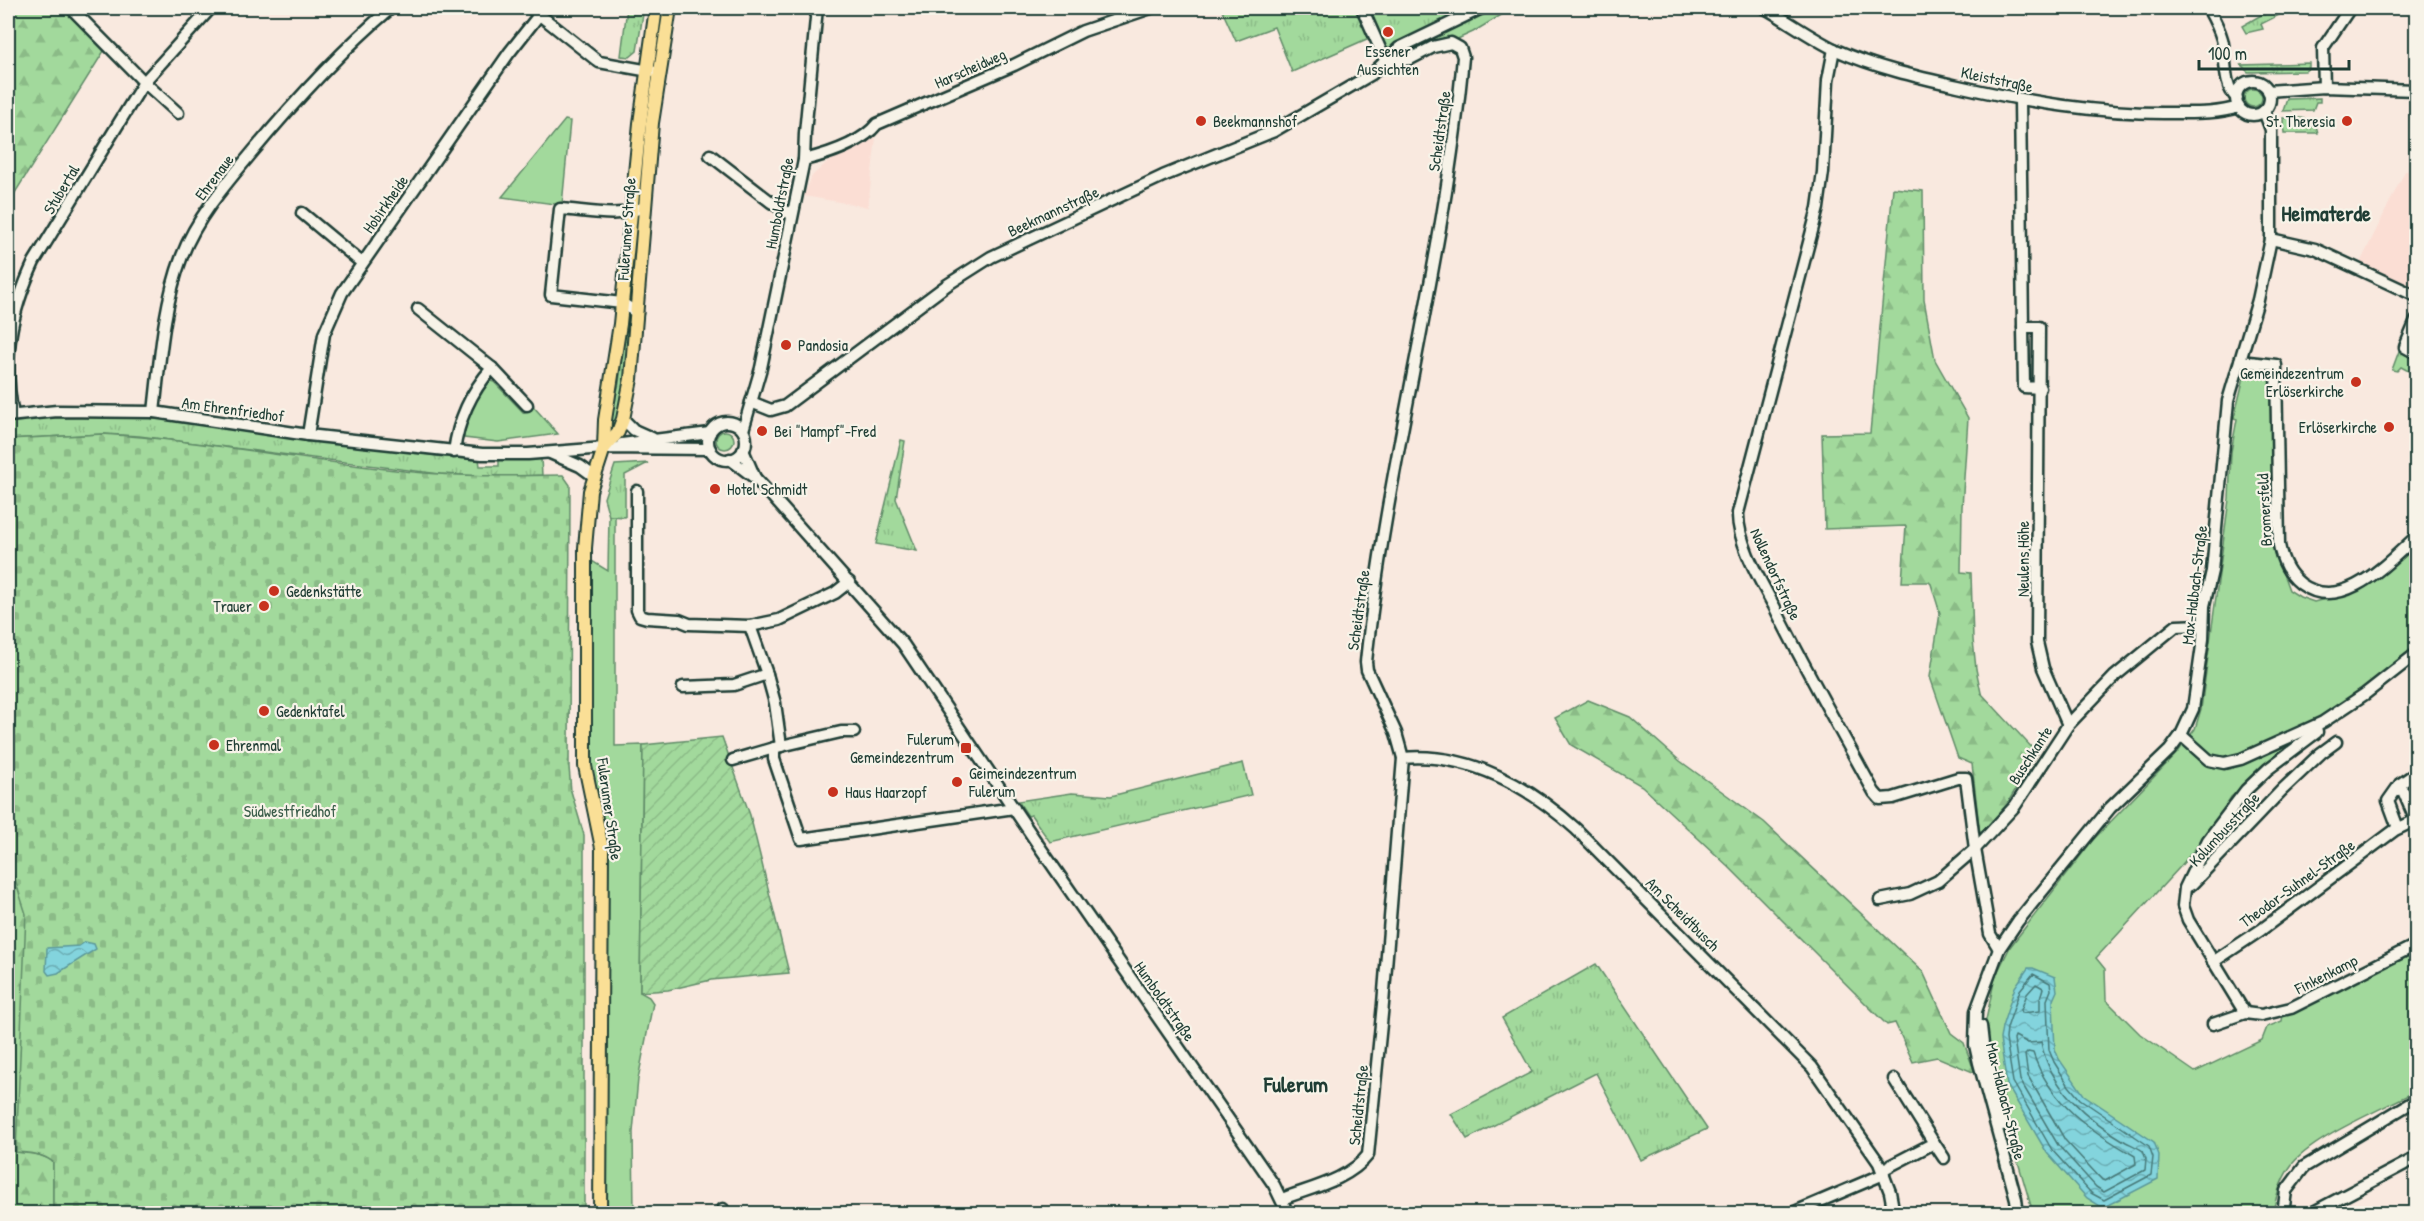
<svg xmlns="http://www.w3.org/2000/svg" width="2424" height="1221" viewBox="0 0 2424 1221" font-family="'Patrick Hand',sans-serif">
	<style>
		.built { fill: #fbded4 }
		.grass { fill: url(#grass-tufts); stroke: #608b68; stroke-width: 1.5 }
		.forest { fill: url(#forest-firs); stroke: #608b68; stroke-width: 1.5 }
		.cemetery { fill: url(#cemetery-stones); stroke: #608b68; stroke-width: 1.5 }
		.park { fill: #a2d99c; stroke: #608b68; stroke-width: 1.5 }
		.garden { fill: url(#garden-furrows); stroke: #608b68; stroke-width: 1.5 }
		.water { fill: url(#water-waves); stroke: #5b9899; stroke-width: 1.5 }
		.lines { fill: none; stroke-linecap: round; stroke-linejoin: round }
		.shore { stroke: #477978; stroke-width: 1.5 }
		.minor-casing { stroke: #1f3d34; stroke-width: 15 }
		.major-casing { stroke: #1f3d34; stroke-width: 16 }
		.minor { stroke: #f7f3e8; stroke-width: 10 }
		.major { stroke: #fadf96; stroke-width: 12 }
		.poi-dot { fill: #c8321e; stroke: #f7f3e8; stroke-width: 2 }
		.labels { text-anchor: middle; stroke-width: 4.5; stroke-linejoin: round; paint-order: stroke }
		.poi-label { font-size: 16px; fill: #1f3d34; stroke: #f7f3e8; text-anchor: start }
		.street-label { font-size: 16px; fill: #1f3d34; stroke: #f7f3e8 }
		.park-label { font-size: 16px; fill: #395c49; stroke: #f7f3e8 }
		.district-label { font-size: 22px; font-weight: bold; fill: #1f3d34; stroke: #f7f3e8 }
	</style>
	<defs>
		<pattern id="grass-tufts" width="24" height="20" patternUnits="userSpaceOnUse" patternTransform="scale(1.5)"><rect width="24" height="20" fill="#a2d99c"/><path d="M3 7l-1-3M5 7V3M7 7l1-3M15 17l-1-3M17 17v-4M19 17l1-3" fill="none" stroke="#8bbb87"/></pattern>
		<pattern id="forest-firs" width="22" height="20" patternUnits="userSpaceOnUse" patternTransform="scale(1.5)"><rect width="22" height="20" fill="#a2d99c"/><path d="M5 1l3.5 6h-7zM16 11l3.5 6h-7z" fill="#8bbb87"/></pattern>
		<pattern id="cemetery-stones" width="16" height="16" patternUnits="userSpaceOnUse" patternTransform="scale(1.5)"><rect width="16" height="16" fill="#a2d99c"/><path d="M2 7V4a2 2 0 0 1 4 0v3zM10 15v-3a2 2 0 0 1 4 0v3z" fill="#8bbb87"/></pattern>
		<pattern id="garden-furrows" width="10" height="10" patternUnits="userSpaceOnUse" patternTransform="scale(1.5)"><rect width="10" height="10" fill="#a2d99c"/><path d="M-1 1l2-2M0 10L10 0M9 11l2-2" fill="none" stroke="#8bbb87"/></pattern>
		<pattern id="water-waves" width="16" height="10" patternUnits="userSpaceOnUse" patternTransform="scale(1.5)"><rect width="16" height="10" fill="#83d4dd"/><path d="M0 5q4-4 8 0t8 0" fill="none" stroke="#6badb4"/></pattern>
	</defs>
	<rect width="100%" height="100%" fill="#f9e9df"/>
	<filter id="ink" filterUnits="userSpaceOnUse"><feTurbulence type="fractalNoise" baseFrequency=".0167" numOctaves="2"/><feDisplacementMap in="SourceGraphic" scale="12" xChannelSelector="R" yChannelSelector="G"/><feConvolveMatrix kernelMatrix="1 2 1 2 8 2 1 2 1" color-interpolation-filters="sRGB"/></filter>
	<g filter="url(#ink)">
		<g class="built">
			<polygon points="876,137 868,207 804,196 812,176 826,163"/>
			<polygon points="2416,166 2416,289 2360,263 2405,171 2414,170"/>
		</g>
		<g class="grass">
			<polygon points="627,8 644,8 637,51 630,57 621,56"/>
			<polygon points="1221,8 1357,8 1369,38 1292,72 1274,27 1236,41"/>
			<polygon points="1369,8 1480,8 1398,47 1385,48"/>
			<polygon points="1485,8 1513,8 1473,32 1451,42 1405,56 1403,53 1406,48"/>
			<polygon points="2274,8 2279,15 2261,24 2263,29 2246,33 2242,26 2263,14 2264,15"/>
			<polygon points="2309,63 2309,68 2305,71 2248,72 2241,65"/>
			<circle cx="2253" cy="98" r="9"/>
			<polygon points="2320,98 2320,102 2316,102 2313,110 2283,111 2287,99"/>
			<path d="M2283 118C2299 118 2315 115 2318 133H2284Z"/>
			<polygon points="640,214 634,304 627,300 633,219"/>
			<polygon points="627,312 631,314 628,378 615,428 609,427 619,383"/>
			<polygon points="2399,351 2416,360 2416,375 2401,367 2397,371 2392,370"/>
			<polygon points="119,416 172,420 445,457 479,459 480,466 499,466 499,459 541,459 542,475 502,477 440,474 139,436 103,434 8,439 8,423 49,418"/>
			<circle cx="725" cy="440" r="9"/>
			<polygon points="901,440 905,441 896,499 917,551 876,544"/>
			<polygon points="648,463 625,475 625,517 609,516 604,498 615,465"/>
			<polygon points="1243,763 1251,795 1050,842 1031,815 1028,816 1018,801 1072,793 1111,796"/>
			<polygon points="1596,964 1707,1129 1641,1160 1596,1073 1467,1139 1451,1114 1532,1072 1502,1018"/>
		</g>
		<g class="forest">
			<polygon points="8,8 66,8 99,42 104,51 8,204"/>
			<polygon points="1893,188 1923,191 1924,300 1935,360 1968,418 1962,507 1961,572 1971,573 1973,640 1976,669 1981,693 2037,753 2007,804 1980,835 1972,764 1958,758 1930,677 1940,613 1931,584 1929,582 1902,582 1906,526 1825,529 1822,434 1870,433"/>
			<polygon points="1588,700 1630,717 1680,761 1764,822 1923,972 1951,1033 1964,1043 1975,1073 1937,1057 1913,1062 1895,1023 1887,1025 1729,867 1642,786 1571,745 1555,718"/>
			<path d="M8 774 69 783 16 1152C29 1154 42 1153 53 1162V1213H8Z"/>
		</g>
		<path class="cemetery" d="M103 434C216 441 327 466 439 474 480 477 521 476 563 475L570 485 569 767 571 791 584 835V1213H53V1162C42 1153 29 1153 16 1152L26 914 8 858V439Z"/>
		<g class="park">
			<polygon points="565,120 570,121 562,205 502,197"/>
			<path d="M2268 371 2272 377 2275 552 2289 590 2300 597 2314 602 2353 592 2370 583 2416 542V651L2290 745 2231 797 2207 835 2179 868 2096 958 2105 969 2106 1000 2140 1034 2195 1072 2262 1040 2267 1027 2282 1021 2283 1013 2416 948V1091C2382 1109 2318 1135 2293 1163 2281 1178 2276 1195 2273 1213H2033L1982 1039 1995 977 2010 947 2092 841 2178 752 2195 729 2201 709 2229 499 2231 452 2237 419 2234 418 2244 377 2251 373Z"/>
			<path d="M490 381 494 382 524 413 533 406 558 434 498 442 464 438C464 425 478 387 490 381Z"/>
			<path d="M609 516H615V746L643 745 640 992 649 997 653 1003 638 1079 633 1132 634 1213H605L608 849C604 820 594 794 590 765L592 561 608 571Z"/>
		</g>
		<polygon class="garden" points="722,737 750,815 789,973 711,980 668,990 640,992 643,745"/>
		<g class="water">
			<polygon points="85,942 94,944 96,949 58,973 49,975 46,971 47,948 79,946"/>
			<polygon points="2028,968 2033,968 2055,977 2057,991 2053,1000 2054,1028 2055,1049 2059,1059 2084,1095 2154,1142 2159,1155 2158,1179 2106,1206 2100,1206 2087,1198 2047,1153 2007,1085 2000,1039 2002,1027 2015,987"/>
		</g>
		<g class="lines">
			<g class="shore">
				<polygon points="2033,974 2050,983 2051,990 2047,1000 2048,1028 2049,1050 2054,1062 2069,1086 2080,1099 2149,1146 2153,1157 2151,1175 2104,1200 2091,1193 2052,1150 2013,1082 2006,1039 2007,1028 2020,990"/>
				<polygon points="2036,984 2043,988 2040,998 2040,1011 2022,1013 2021,1010 2027,994"/>
				<path d="M2015 1036 2028 1043 2041 1042C2050 1088 2087 1119 2126 1142 2132 1145 2137 1147 2143 1151L2146 1159 2145 1170 2104 1192 2096 1187 2058 1145 2020 1080 2014 1039Z"/>
				<path d="M2028 1052 2033 1053C2050 1104 2091 1131 2135 1156L2136 1164 2105 1181 2102 1180 2065 1140 2028 1076 2025 1055Z"/>
			</g>
			<defs>
				<g id="minor">
					<polyline points="71,8 144,82 178,113"/>
					<polyline points="531,8 599,62 655,72"/>
					<polyline points="1362,8 1386,62"/>
					<path d="M1765 8C1788 21 1811 38 1836 50 1874 67 1917 77 1958 86 2029 102 2099 114 2171 113 2195 113 2216 114 2239 107"/>
					<path d="M2208 8C2213 17 2219 28 2222 39 2227 57 2222 86 2237 98"/>
					<path d="M1834 49 1828 80 1823 172 1818 208 1738 513C1737 542 1760 580 1774 606 1805 669 1840 730 1874 792L1880 799 1893 798 1958 778H1966L1975 849 1990 934 1999 949"/>
					<circle cx="2253" cy="98" r="17"/>
					<polyline points="2324,87 2323,48 2350,8"/>
					<polyline points="2268,91 2324,87 2416,90"/>
					<polyline points="2020,100 2023,327 2039,327 2037,642 2043,668 2068,725"/>
					<polyline points="710,155 771,202 792,215"/>
					<path d="M804 160C828 154 861 144 877 124L1014 65 1083 31 1151 8"/>
					<polyline points="302,213 362,263"/>
					<polyline points="2271,239 2315,249 2416,296"/>
					<polyline points="418,309 492,368 527,405"/>
					<path d="M637 313 622 303 551 295 560 209C589 211 618 219 644 207"/>
					<polyline points="2416,321 2405,347 2416,353"/>
					<polyline points="2023,327 2024,387 2040,388"/>
					<path d="M2240 361 2276 365 2279 545C2282 561 2288 574 2301 584 2342 614 2388 562 2416 537"/>
					<polyline points="751,402 771,410 785,406 947,285 991,257 1163,176 1274,131 1372,74 1399,48 1482,8"/>
					<path d="M154 412C160 360 163 306 182 256 196 219 224 186 250 155 294 102 339 52 391 8"/>
					<path d="M13 415C2 358 10 314 34 262L144 82 211 8"/>
					<polyline points="8,416 57,411 154,412 308,435 482,454 528,454 604,448 710,449"/>
					<polyline points="623,419 634,430 652,438"/>
					<circle cx="727" cy="441" r="19"/>
					<polyline points="743,430 761,368 804,160 805,133 817,8"/>
					<polyline points="308,435 324,334 342,293 509,53 539,15"/>
					<polyline points="622,444 710,433"/>
					<polyline points="743,450 755,478"/>
					<path d="M454 452C458 420 471 392 492 368"/>
					<polyline points="550,453 580,466 595,477"/>
					<polyline points="730,459 755,478 770,494 903,644 1039,846 1274,1185 1288,1214"/>
					<polyline points="637,491 637,610 640,616 647,618 679,620 689,624 750,626 779,620 835,593 849,582"/>
					<polyline points="767,674 775,703 781,746"/>
					<polyline points="683,687 734,685 767,674 750,626"/>
					<polyline points="2181,735 2209,760 2224,763 2241,759 2323,722 2365,694 2416,654"/>
					<polyline points="774,748 774,759 801,839 1014,808"/>
					<path d="M1403 758C1469 752 1530 787 1576 829L1812 1067 1879 1163 1890 1192 1894 1214"/>
					<polyline points="733,760 781,746 841,732 854,732"/>
					<polyline points="2400,784 2416,821"/>
					<polyline points="2398,828 2388,801 2400,784 2416,773"/>
					<polyline points="2188,886 2192,884 2282,790 2321,753 2336,742"/>
					<polyline points="1880,900 1910,894 1938,881 1975,849 2015,806 2068,725 2115,676 2176,626 2203,625"/>
					<polyline points="2213,962 2261,930 2395,830 2416,820"/>
					<polyline points="2245,1013 2188,920 2183,906 2185,888 2208,840 2246,790 2268,769 2317,732 2316,726"/>
					<polyline points="2213,1024 2245,1013 2261,1015 2291,1008 2416,945"/>
					<polyline points="1981,1026 1983,1044 2003,1125"/>
					<polyline points="1934,1143 1944,1158"/>
					<polyline points="1882,1170 1934,1143 1894,1079"/>
					<path d="M1282 1199C1310 1188 1349 1180 1368 1155L1383 1004 1403 758 1396 733 1367 670 1366 662C1387 459 1445 261 1463 57L1460 48 1451 43 1433 47 1410 59 1386 62"/>
					<polyline points="723,1209 723,1214"/>
					<polyline points="1790,1214 1884,1174"/>
					<polyline points="2018,1214 2016,1199 1979,1063 1975,1045 1976,1011 1999,949 2018,921 2110,808 2170,750 2181,735 2193,709 2203,639 2204,606 2212,571 2228,401 2258,300 2271,239 2271,130 2264,111"/>
					<polyline points="2283,1214 2286,1191 2304,1167 2416,1100"/>
					<polyline points="2310,1214 2416,1158"/>
				</g>
				<g id="major">
					<polyline points="604,448 605,420 620,324 640,123 656,8"/>
					<polyline points="600,1214 602,848 585,766 585,548 590,491 604,448 618,432 623,419 631,379 652,123 670,8"/>
				</g>
			</defs>
			<use href="#minor" class="minor-casing"/>
			<use href="#major" class="major-casing"/>
			<use href="#minor" class="minor"/>
			<use href="#major" class="major"/>
		</g>
	</g>
	<g class="poi-dot">
		<circle cx="1388" cy="32" r="6"/>
		<circle cx="1201" cy="121" r="6"/>
		<circle cx="2347" cy="121" r="6"/>
		<circle cx="786" cy="345" r="6"/>
		<circle cx="2356" cy="382" r="6"/>
		<circle cx="2389" cy="427" r="6"/>
		<circle cx="762" cy="431" r="6"/>
		<circle cx="715" cy="489" r="6"/>
		<circle cx="274" cy="591" r="6"/>
		<circle cx="264" cy="606" r="6"/>
		<circle cx="264" cy="711" r="6"/>
		<circle cx="214" cy="745" r="6"/>
		<rect x="960" y="742" width="12" height="12" rx="3"/>
		<circle cx="957" cy="782" r="6"/>
		<circle cx="833" cy="792" r="6"/>
	</g>
	<g class="labels">
		<g class="poi-label">
			<text x="1388" y="57" text-anchor="middle">Essener<tspan x="1388" dy="18">Aussichten</tspan></text>
			<text x="1213" y="127">Beekmannshof</text>
			<text x="2335" y="127" text-anchor="end">St. Theresia</text>
			<text x="798" y="351">Pandosia</text>
			<text x="2344" y="379" text-anchor="end">Gemeindezentrum<tspan x="2344" dy="18">Erlöserkirche</tspan></text>
			<text x="2377" y="433" text-anchor="end">Erlöserkirche</text>
			<text x="774" y="437">Bei "Mampf"-Fred</text>
			<text x="727" y="495">Hotel Schmidt</text>
			<text x="286" y="597">Gedenkstätte</text>
			<text x="252" y="612" text-anchor="end">Trauer</text>
			<text x="276" y="717">Gedenktafel</text>
			<text x="954" y="745" text-anchor="end">Fulerum<tspan x="954" dy="18">Gemeindezentrum</tspan></text>
			<text x="226" y="751">Ehrenmal</text>
			<text x="969" y="779">Geimeindezentrum<tspan x="969" dy="18">Fulerum</tspan></text>
			<text x="845" y="798">Haus Haarzopf</text>
		</g>
		<g class="street-label">
			<text transform="translate(970 68) rotate(-24)" y="6">Harscheidweg</text>
			<text transform="translate(1997 79) rotate(12)" y="6">Kleiststraße</text>
			<text transform="translate(1439 131) rotate(-82)" y="6">Scheidtstraße</text>
			<text transform="translate(214 177) rotate(-53)" y="6">Ehrenaue</text>
			<text transform="translate(61 189) rotate(-59)" y="6">Stubertal</text>
			<text transform="translate(779 203) rotate(-79)" y="6">Humboldtstraße</text>
			<text transform="translate(385 204) rotate(-55)" y="6">Hobirkheide</text>
			<text transform="translate(1053 211) rotate(-25)" y="6">Beekmannstraße</text>
			<text transform="translate(626 229) rotate(-86)" y="6">Fulerumer Straße</text>
			<text transform="translate(233 409) rotate(8)" y="6">Am Ehrenfriedhof</text>
			<text transform="translate(2264 510) rotate(-93)" y="6">Bromersfeld</text>
			<text transform="translate(2023 559) rotate(-90)" y="6">Neulens Höhe</text>
			<text transform="translate(1776 574) rotate(65)" y="6">Nollendorfstraße</text>
			<text transform="translate(2194 585) rotate(-83)" y="6">Max-Halbach-Straße</text>
			<text transform="translate(1358 610) rotate(-82)" y="6">Scheidtstraße</text>
			<text transform="translate(2030 755) rotate(-57)" y="6">Buschkante</text>
			<text transform="translate(610 809) rotate(82)" y="6">Fulerumer Straße</text>
			<text transform="translate(2224 829) rotate(-47)" y="6">Kolumbusstraße</text>
			<text transform="translate(2297 883) rotate(-36)" y="6">Theodor-Suhnel-Straße</text>
			<text transform="translate(1683 914) rotate(45)" y="6">Am Scheidtbusch</text>
			<text transform="translate(2326 974) rotate(-27)" y="6">Finkenkamp</text>
			<text transform="translate(1165 1001) rotate(55)" y="6">Humboldtstraße</text>
			<text transform="translate(2006 1101) rotate(76)" y="6">Max-Halbach-Straße</text>
			<text transform="translate(1358 1105) rotate(-84)" y="6">Scheidtstraße</text>
		</g>
		<g class="park-label">
			<text x="290" y="817">Südwestfriedhof</text>
		</g>
		<g class="district-label">
			<text x="2326" y="221">Heimaterde</text>
			<text x="1296" y="1092">Fulerum</text>
		</g>
	</g>
	<rect width="2424" height="1221" fill="none" stroke="#f7f3e8" stroke-width="30"/>
	<rect x="15" y="15" width="2394" height="1191" fill="none" stroke="#1f3d34" stroke-width="2" filter="url(#ink)"/>
	<path d="M2199 60v9h150v-9" fill="none" stroke="#1f3d34" stroke-width="3"/>
	<text x="2208" y="60" font-size="18" fill="#1f3d34" stroke="#f7f3e8" stroke-width="4.5" paint-order="stroke">100 m</text>
</svg>
